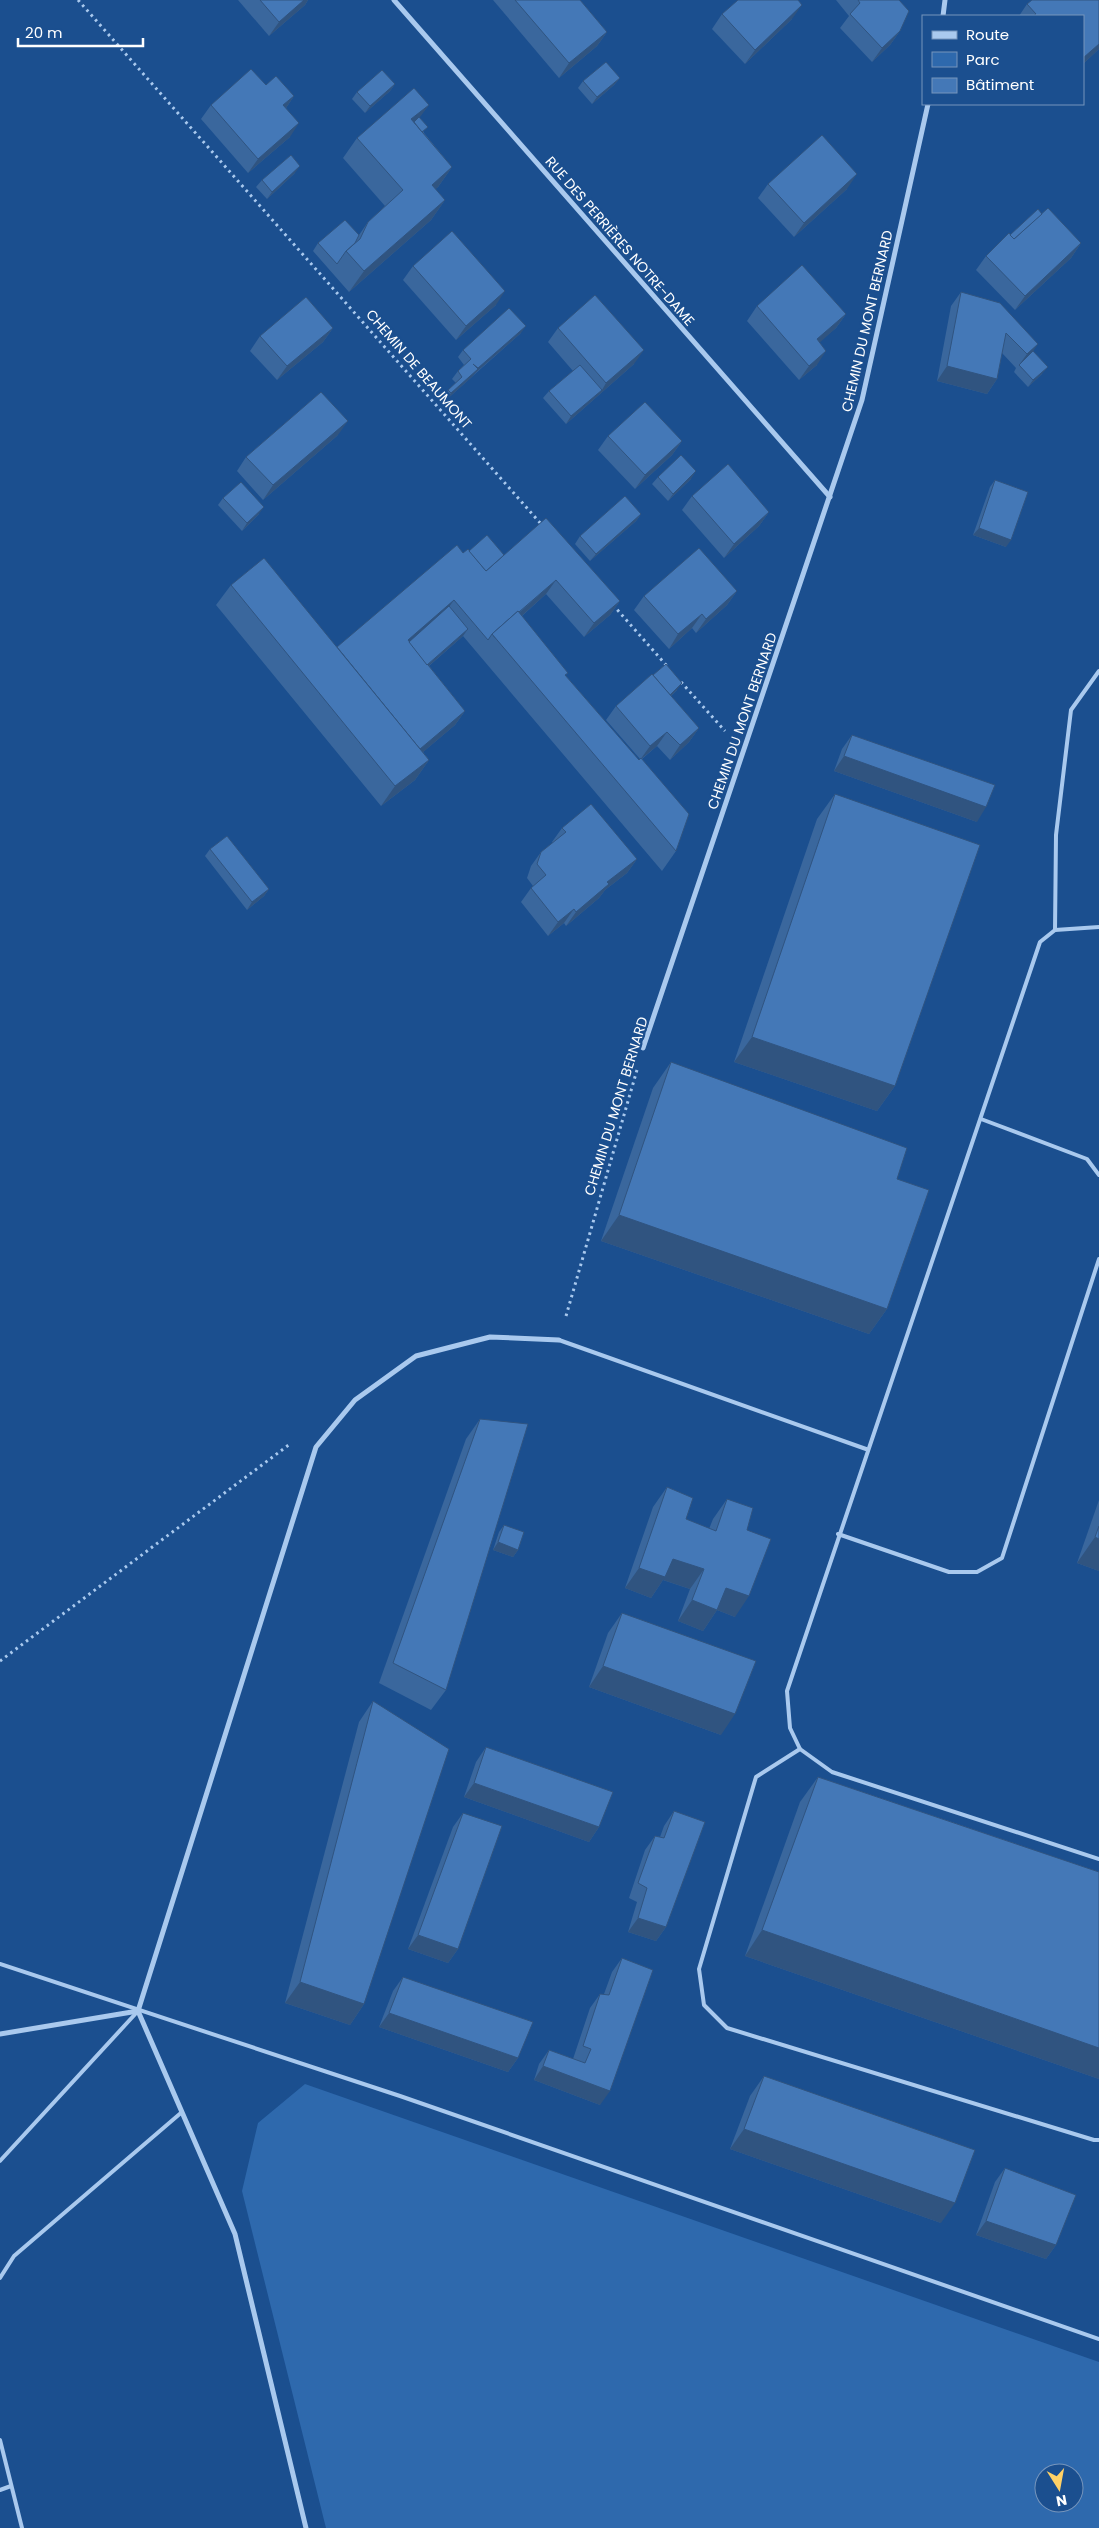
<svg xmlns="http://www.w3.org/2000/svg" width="1099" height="2528" viewBox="0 0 1099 2528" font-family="Poppins,sans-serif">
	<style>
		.green { fill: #2e69ad; fill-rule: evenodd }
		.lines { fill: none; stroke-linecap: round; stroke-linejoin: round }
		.path { stroke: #a9c9ee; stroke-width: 3; stroke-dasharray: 2.5 4; stroke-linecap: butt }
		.lane { stroke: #a9c9ee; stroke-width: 4 }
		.street { stroke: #a9c9ee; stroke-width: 5 }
		.wall { fill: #3a679d }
		.shaded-wall { fill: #305480 }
		.building { fill: #4478b7; stroke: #305480 }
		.labels { text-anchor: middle; stroke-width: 4.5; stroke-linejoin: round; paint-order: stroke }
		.street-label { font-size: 14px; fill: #fff; stroke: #1b4f8f }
	</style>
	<rect width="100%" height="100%" fill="#1b4f8f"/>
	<path class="green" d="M305 2084 1099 2362V2528H326L242 2191 258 2123ZM1044 2473H1074V2503H1044Z"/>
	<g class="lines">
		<g class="path">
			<polyline points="78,0 542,525"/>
			<polyline points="613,605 667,666"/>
			<polyline points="681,682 725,731"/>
			<polyline points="566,1316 637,1070"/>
			<polyline points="0,1661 290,1444"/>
		</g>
		<g class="lane">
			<path d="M1099 927 1055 930 1040 942C957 1192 869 1441 787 1691L790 1728 800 1749 832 1772 1099 1859"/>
			<polyline points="1055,930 1056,835 1071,710 1099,671"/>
			<polyline points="981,1119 1087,1159 1099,1175"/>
			<polyline points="559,1340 866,1449"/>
			<polyline points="838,1534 949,1572 977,1572 1002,1558 1099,1259"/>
			<polyline points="800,1749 756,1777 699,1969 704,2005 727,2028 1094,2140 1099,2140"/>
			<polyline points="0,1964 400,2096 1099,2339"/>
			<polyline points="0,2161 138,2011"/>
			<polyline points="0,2278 14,2256 182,2112"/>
			<polyline points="0,2440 22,2528"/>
			<polyline points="0,2490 11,2486"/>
		</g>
		<g class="street">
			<polyline points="394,0 830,497"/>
			<polyline points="943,16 945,0"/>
			<polyline points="643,1048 862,400 928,104"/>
			<polyline points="0,2034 138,2011"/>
			<polyline points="306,2528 235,2234 138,2011 316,1447 355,1400 416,1356 490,1337 559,1340"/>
		</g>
	</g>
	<g class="wall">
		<polygon points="238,0 308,0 305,5 269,36"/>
		<polygon points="493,0 580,0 607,32 597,46 559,78"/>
		<polygon points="836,0 899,0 900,31 890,45 872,62 840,28 849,16"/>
		<polygon points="1099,0 1099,49 1083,64 1083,16 1019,16 1027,4"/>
		<polygon points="722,14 792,19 745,64 712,29"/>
		<polygon points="620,78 614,85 592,104 578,88 583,81"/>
		<polygon points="395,84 390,91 365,113 352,99 357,92"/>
		<polygon points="266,85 294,96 286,108 290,137 248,173 201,119 211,105"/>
		<polygon points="429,105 419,117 424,133 452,167 438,187 435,189 445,200 431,220 349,292 313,251 318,243 359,235 368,222 385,206 343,158 357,138"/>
		<polygon points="295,173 267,199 256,187 262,180"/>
		<polygon points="768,184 847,189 794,237 758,198"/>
		<polygon points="1042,214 1081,243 1071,258 1015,310 976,270 986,256 1010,235"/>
		<polygon points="413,266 496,305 456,340 403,280"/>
		<polygon points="961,292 1033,351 1042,374 1028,387 1014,372 1016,368 1002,353 997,379 987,394 937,381 951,306"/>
		<polygon points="757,306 846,314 836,328 819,342 817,365 799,380 747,321"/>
		<polygon points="333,328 323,342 277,380 250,351 260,336"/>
		<polygon points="558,328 634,364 566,424 543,398 549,391 573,371 548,342"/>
		<polygon points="521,333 446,400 443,397 448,390 456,383 452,379 458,371 464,365 458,357 463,350"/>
		<polygon points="338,435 263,500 237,471 246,457"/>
		<polygon points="608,436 682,441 672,455 635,489 598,450"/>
		<polygon points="658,477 691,479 668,501 652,484"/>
		<polygon points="995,480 1006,547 973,535 990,487"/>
		<polygon points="692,496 769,512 759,526 724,558 682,510"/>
		<polygon points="223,498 259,514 242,531 218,505"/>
		<polygon points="641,514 636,521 590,561 575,544 580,536"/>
		<polygon points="469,551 504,555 620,601 610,615 584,637 546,594 522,616 566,676 639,760 640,759 606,720 616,706 653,675 677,690 671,696 699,728 689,742 670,760 657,746 642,759 676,851 662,871 463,636 429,666 465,711 455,725 423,752 429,760 415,780 381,806 216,605 231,585 337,647 463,553"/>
		<polygon points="737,591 727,605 696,633 692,628 669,649 634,610 644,596"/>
		<polygon points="852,735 977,822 834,771 842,749"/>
		<polygon points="835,794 895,1086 877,1111 734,1062 817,819"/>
		<polygon points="562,828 637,859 627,873 605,890 599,898 566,926 564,923 548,936 521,902 531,888 533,886 527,878 531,866 541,852 553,843 552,842"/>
		<polygon points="210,849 269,889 264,896 247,910 205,856"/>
		<polygon points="671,1062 897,1179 887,1309 869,1334 601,1241 653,1088"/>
		<polygon points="480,1419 446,1690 431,1710 379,1683 466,1439"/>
		<polygon points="667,1487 686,1519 709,1529 713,1519 727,1499 747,1530 735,1617 717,1610 703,1631 678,1621 690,1589 663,1580 651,1598 625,1588 653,1507"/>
		<polygon points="1099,1500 1099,1571 1077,1563"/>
		<polygon points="504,1525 518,1550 513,1557 493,1550 499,1532"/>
		<polygon points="622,1613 721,1735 589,1687 608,1633"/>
		<polygon points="373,1701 364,2004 350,2025 285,2003 359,1722"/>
		<polygon points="486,1747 599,1827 589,1842 464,1797 476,1762"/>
		<polygon points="818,1777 1099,1872 1099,2079 745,1956 800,1802"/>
		<polygon points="674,1811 666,1927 656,1941 628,1932 637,1902 629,1898 645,1850 655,1836 660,1837 664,1826"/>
		<polygon points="463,1813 458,1949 448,1963 408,1949 453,1827"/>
		<polygon points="622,1958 600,2105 534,2080 539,2064 549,2050 573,2059 590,2008 600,1994 604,1994 612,1972"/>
		<polygon points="403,1977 518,2058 508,2072 379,2027 393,1991"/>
		<polygon points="764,2076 941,2223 730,2149 750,2096"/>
		<polygon points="1005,2168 1056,2245 1046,2259 976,2235 995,2182"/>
	</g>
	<g class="shaded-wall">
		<polygon points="304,0 308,0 305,5 269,36 279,22"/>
		<polygon points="802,5 792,19 745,64 755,50"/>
		<polygon points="900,31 890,45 872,62 882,48"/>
		<polygon points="607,32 597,46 559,78 569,63"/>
		<polygon points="1099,44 1099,49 1083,64 1083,58"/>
		<polygon points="620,78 614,85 592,104 597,97"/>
		<polygon points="395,84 390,91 365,113 370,106"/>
		<polygon points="294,96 284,111 283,105"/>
		<polygon points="429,105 414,125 411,119"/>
		<polygon points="299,123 290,137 248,173 258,159"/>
		<polygon points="300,166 295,173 267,199 272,192"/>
		<polygon points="452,167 438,187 417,205 432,185"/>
		<polygon points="857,174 847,189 794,237 804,223"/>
		<polygon points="445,200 431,220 349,292 364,271"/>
		<polygon points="1081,243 1071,258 1015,310 1025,296"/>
		<polygon points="505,291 496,305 456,340 466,326"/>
		<polygon points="846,314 836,328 807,354 817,339"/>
		<polygon points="526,326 521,333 473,375 478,368"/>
		<polygon points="333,328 323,342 277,380 287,366"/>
		<polygon points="1038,344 1028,359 1019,365 1027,354"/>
		<polygon points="644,350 634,364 566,424 571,416 602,390 606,383"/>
		<polygon points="826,351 817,365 799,380 809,366"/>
		<polygon points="947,366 997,379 987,394 937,381"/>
		<polygon points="1048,367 1042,374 1028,387 1033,380"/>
		<polygon points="478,369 473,376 446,400 451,393"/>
		<polygon points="348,421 338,435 263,500 273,485"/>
		<polygon points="682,441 672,455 635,489 645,475"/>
		<polygon points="696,471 691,479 668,501 673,494"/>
		<polygon points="264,507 259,514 242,531 247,523"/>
		<polygon points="769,512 759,526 724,558 734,544"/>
		<polygon points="641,514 636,521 590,561 596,554"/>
		<polygon points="979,528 1011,540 1006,547 973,535"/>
		<polygon points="556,580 546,594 496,639 493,636"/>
		<polygon points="737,591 727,605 696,633 706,619"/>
		<polygon points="454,600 444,614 404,649 408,640"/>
		<polygon points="620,601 610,615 584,637 594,623"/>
		<polygon points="702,614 692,628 669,649 678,634"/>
		<polygon points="468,629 463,636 416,677 422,670"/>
		<polygon points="682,683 677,690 659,708 664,701"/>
		<polygon points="465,711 455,725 409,764 419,750"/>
		<polygon points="699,728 689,742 670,760 680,745"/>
		<polygon points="667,732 657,746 640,760 650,746"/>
		<polygon points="844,756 986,807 977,822 834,771"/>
		<polygon points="429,760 415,780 381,806 395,786"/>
		<polygon points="637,859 627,873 605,890 599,898 566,926 576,912 607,882"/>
		<polygon points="269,889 264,896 247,910 252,902"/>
		<polygon points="574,909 564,923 548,936 558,922"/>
		<polygon points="752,1037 895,1086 877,1111 734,1062"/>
		<polygon points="619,1215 887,1309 869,1334 601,1241"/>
		<polygon points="1095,1537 1099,1539 1099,1571 1077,1563"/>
		<polygon points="498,1542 518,1550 513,1557 493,1550"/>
		<polygon points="673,1559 704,1569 690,1589 663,1580 651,1598 625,1588 639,1568"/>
		<polygon points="726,1588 749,1596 735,1617 712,1608"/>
		<polygon points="692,1600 717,1610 703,1631 678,1621"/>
		<polygon points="603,1666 735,1714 721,1735 589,1687"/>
		<polygon points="474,1783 599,1827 589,1842 464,1797"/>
		<polygon points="638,1918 666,1927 656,1941 628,1932"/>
		<polygon points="762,1930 1099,2048 1099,2079 745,1956"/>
		<polygon points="418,1935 458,1949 448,1963 408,1949"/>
		<polygon points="300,1982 364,2004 350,2025 285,2003"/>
		<polygon points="389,2013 518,2058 508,2072 379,2027"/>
		<polygon points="543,2066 610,2091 600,2105 534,2080"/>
		<polygon points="744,2129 955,2203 941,2223 730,2149"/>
		<polygon points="986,2221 1056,2245 1046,2259 976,2235"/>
	</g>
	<g class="building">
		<polygon points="260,0 304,0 279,22"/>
		<polygon points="515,0 580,0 607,32 569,63"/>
		<polygon points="738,0 798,0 802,5 755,50 722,14"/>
		<polygon points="858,0 899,0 909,11 900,31 882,48 850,14 860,3"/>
		<polygon points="1032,0 1099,0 1099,44 1083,58 1083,16 1033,16 1036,14 1027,4"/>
		<polygon points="606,62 620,78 597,97 583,81"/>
		<polygon points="251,69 266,85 276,76 294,96 283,105 299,123 258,159 211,105"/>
		<polygon points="382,70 395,84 370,106 357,92"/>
		<polygon points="414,88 429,105 411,119 452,167 432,185 445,200 364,271 346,251 360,239 368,222 403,190 357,138"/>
		<polygon points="419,117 428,127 422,132 414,122"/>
		<polygon points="822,135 857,174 804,223 768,184"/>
		<polygon points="291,155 300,166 272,192 262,180"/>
		<polygon points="1048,208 1081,243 1025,296 986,256 1009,233 1014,239"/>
		<polygon points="1038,209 1042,214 1014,239 1010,235"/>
		<polygon points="345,220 359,235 355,243 346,251 337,264 318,243"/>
		<polygon points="452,231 505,291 466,326 413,266"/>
		<polygon points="802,265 846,314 817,339 826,351 809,366 757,306"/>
		<polygon points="961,292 1000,303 1038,344 1027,354 1006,333 997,379 947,366"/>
		<polygon points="595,295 644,350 606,383 558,328"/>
		<polygon points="306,297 333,328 287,366 260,336"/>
		<polygon points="509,308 526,326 478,368 473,364 478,369 451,393 448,390 462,377 458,371 471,359 463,350"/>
		<polygon points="1033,351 1048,367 1033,380 1019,365"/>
		<polygon points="580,365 602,390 571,416 549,391"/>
		<polygon points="321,392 348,421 273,485 246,457"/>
		<polygon points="645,402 682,441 645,475 608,436"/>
		<polygon points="681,455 696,471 673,494 658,477"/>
		<polygon points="728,464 769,512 734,544 692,496"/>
		<polygon points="995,480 1028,492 1011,540 979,528"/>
		<polygon points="241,482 264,507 247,523 223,498"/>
		<polygon points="625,496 641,514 596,554 580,536"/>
		<polygon points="546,518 620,601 594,623 556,580 519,612 518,611 492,634 488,640 454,600 408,640 465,711 420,749 337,647 457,545 463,553 468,549 486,571"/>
		<polygon points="487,535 504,555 486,571 469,551"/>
		<polygon points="699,548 737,591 706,619 702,614 678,634 644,596"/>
		<polygon points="264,558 429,760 395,786 231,585"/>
		<polygon points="449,606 468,629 427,665 409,642"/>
		<polygon points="518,611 568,673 565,675 639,760 641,758 689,814 676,851 492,634"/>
		<polygon points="666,664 682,683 670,695 653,675"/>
		<polygon points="652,674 699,728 680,745 667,732 650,746 616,706"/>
		<polygon points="852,735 995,785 986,807 844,756"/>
		<polygon points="835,794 980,845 895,1086 752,1037"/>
		<polygon points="591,804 637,859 607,882 609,884 576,912 574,909 558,922 531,888 546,875 537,864 541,852 566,832 562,828"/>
		<polygon points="227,836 269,889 252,902 210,849"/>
		<polygon points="671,1062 907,1148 897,1179 929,1190 887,1309 619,1215"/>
		<polygon points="480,1419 528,1424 446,1690 393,1663"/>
		<polygon points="667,1487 693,1498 686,1519 716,1531 727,1499 753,1508 747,1530 771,1539 749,1596 726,1588 717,1610 692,1600 704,1569 673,1559 665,1577 639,1568"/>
		<polygon points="504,1525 524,1532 518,1550 498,1542"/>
		<polygon points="1099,1526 1099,1539 1095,1537"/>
		<polygon points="622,1613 756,1661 735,1714 603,1666"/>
		<polygon points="373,1701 449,1749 364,2004 300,1982"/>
		<polygon points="486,1747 613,1792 599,1827 474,1783"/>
		<polygon points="818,1777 1099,1872 1099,2048 762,1930"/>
		<polygon points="674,1811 705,1822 666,1927 638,1918 647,1888 638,1883 655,1836 664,1838"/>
		<polygon points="463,1813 502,1826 458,1949 418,1935"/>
		<polygon points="622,1958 653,1970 610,2091 543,2066 549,2050 585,2063 591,2049 583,2046 600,1994 609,1995"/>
		<polygon points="403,1977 533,2022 518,2058 389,2013"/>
		<polygon points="764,2076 975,2150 955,2203 744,2129"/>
		<polygon points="1005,2168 1076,2195 1056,2245 986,2221"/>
	</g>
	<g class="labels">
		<g class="street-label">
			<text transform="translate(620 241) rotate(49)" y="5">RUE DES PERRIÈRES NOTRE-DAME</text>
			<text transform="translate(867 321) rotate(-77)" y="5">CHEMIN DU MONT BERNARD</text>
			<text transform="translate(419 369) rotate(49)" y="5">CHEMIN DE BEAUMONT</text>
			<text transform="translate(742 721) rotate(-71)" y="5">CHEMIN DU MONT BERNARD</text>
			<text transform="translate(616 1106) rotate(-73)" y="5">CHEMIN DU MONT BERNARD</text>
		</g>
	</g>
	<rect x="922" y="15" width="162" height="90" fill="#1b4f8f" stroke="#7695bc"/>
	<rect x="932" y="31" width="25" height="8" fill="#a9c9ee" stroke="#7695bc"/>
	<text x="966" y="40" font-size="15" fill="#ffffff">Route</text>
	<rect x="932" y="52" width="25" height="15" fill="#2e69ad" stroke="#7695bc"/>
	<text x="966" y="65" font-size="15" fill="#ffffff">Parc</text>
	<rect x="932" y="78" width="25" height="15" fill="#4478b7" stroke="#7695bc"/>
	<text x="966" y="90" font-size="15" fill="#ffffff">Bâtiment</text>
	<g transform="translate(1059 2488) rotate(169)"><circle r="24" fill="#1b4f8f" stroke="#7695bc"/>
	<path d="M0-4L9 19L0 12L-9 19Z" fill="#ffd166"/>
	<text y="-8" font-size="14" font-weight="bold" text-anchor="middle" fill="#ffffff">N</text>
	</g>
	<path d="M18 38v8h125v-8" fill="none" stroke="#ffffff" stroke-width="2.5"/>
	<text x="25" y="38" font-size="15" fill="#ffffff" stroke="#1b4f8f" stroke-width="4" paint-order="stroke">20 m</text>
</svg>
